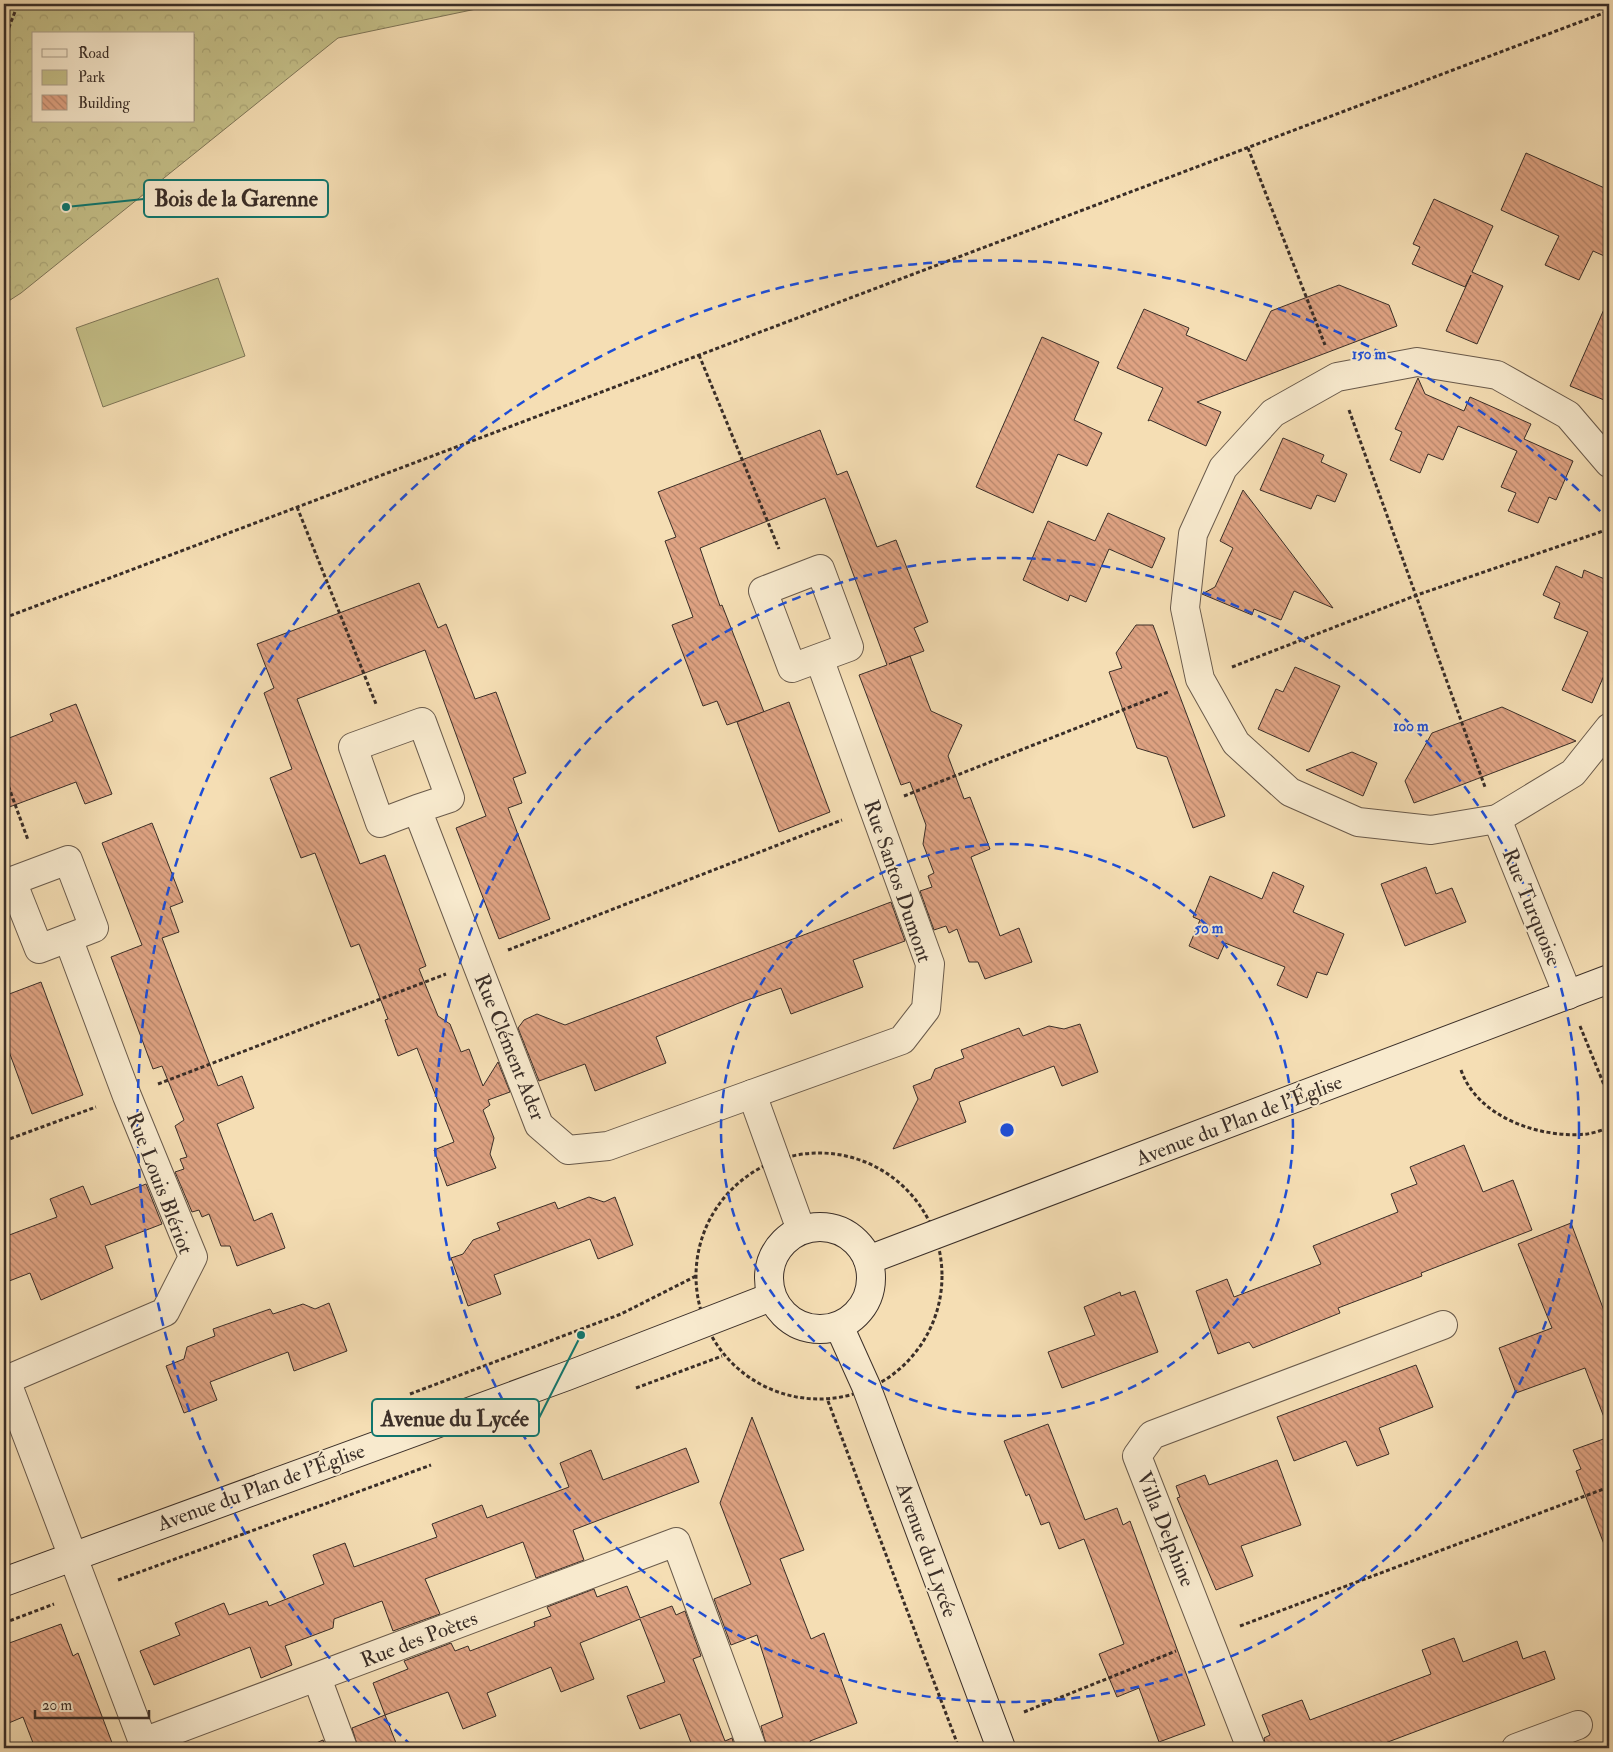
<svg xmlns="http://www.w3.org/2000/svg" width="1613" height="1752" viewBox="0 0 1613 1752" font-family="'IM FELL Double Pica',serif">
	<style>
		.forest { fill: url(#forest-crowns); stroke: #7f7658; fill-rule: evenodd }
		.park { fill: #c4bf88; stroke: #7f7658 }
		.building { fill: url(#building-back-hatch); stroke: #3a2e28 }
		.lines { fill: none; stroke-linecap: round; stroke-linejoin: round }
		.street-casing { stroke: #695a4b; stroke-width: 30 }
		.secondary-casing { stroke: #3a2e28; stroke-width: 30 }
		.path { stroke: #3a2e28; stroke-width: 3; stroke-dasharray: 4 2.5; stroke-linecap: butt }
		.street { stroke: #f8eace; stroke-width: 28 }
		.secondary { stroke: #f8eace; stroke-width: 28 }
		.ring { fill: none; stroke: #1d4ed8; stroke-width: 2.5; stroke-dasharray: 9 6 }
		.labels { text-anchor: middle; stroke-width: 4; stroke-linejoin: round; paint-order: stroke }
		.street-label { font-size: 21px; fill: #3a2e28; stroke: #f8eace }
		.centre { fill: #1d4ed8; stroke: #f8eace; stroke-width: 2.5 }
		.ring-label { font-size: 15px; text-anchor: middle; font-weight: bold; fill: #1d4ed8; stroke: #f8eace; stroke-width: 4; stroke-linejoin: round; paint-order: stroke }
		.leader { fill: none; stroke: #0f766e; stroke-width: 2 }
		.callout-dot { fill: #0f766e; stroke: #f8eace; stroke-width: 2 }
		.callout { fill: #f8eace; stroke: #0f766e; stroke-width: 2 }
		.callout-label { font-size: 22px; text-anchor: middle; font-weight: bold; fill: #3a2e28 }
	</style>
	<defs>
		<pattern id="forest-crowns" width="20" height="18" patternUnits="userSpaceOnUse" patternTransform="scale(1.25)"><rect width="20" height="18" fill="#c4bf88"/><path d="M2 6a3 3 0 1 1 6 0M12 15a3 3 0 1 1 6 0" fill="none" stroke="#a9a475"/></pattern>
		<pattern id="building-back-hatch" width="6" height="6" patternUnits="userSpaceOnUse" patternTransform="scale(1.25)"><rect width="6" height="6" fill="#dfa383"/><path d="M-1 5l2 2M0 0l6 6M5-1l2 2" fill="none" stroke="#b6856b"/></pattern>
	</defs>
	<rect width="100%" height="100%" fill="#f5deb4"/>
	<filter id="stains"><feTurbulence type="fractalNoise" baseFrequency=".004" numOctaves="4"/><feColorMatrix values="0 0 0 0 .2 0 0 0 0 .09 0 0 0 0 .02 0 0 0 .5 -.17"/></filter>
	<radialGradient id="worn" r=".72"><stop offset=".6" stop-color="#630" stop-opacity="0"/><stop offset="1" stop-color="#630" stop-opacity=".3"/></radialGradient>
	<path class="forest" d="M4 4H500L338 38 21 293 4 304ZM34 34H194V121H34Z"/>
	<polygon class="park" points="218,278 245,356 103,407 76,328"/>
	<g class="building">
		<polygon points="1526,153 1609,190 1609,258 1593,251 1579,280 1545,265 1559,236 1501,210"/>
		<polygon points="1434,199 1493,226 1472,272 1503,286 1477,344 1446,331 1471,275 1465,287 1412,264 1420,247 1413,244"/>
		<polygon points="1339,285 1389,305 1397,326 1197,402 1221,412 1206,446 1150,420 1148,421 1163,388 1117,368 1144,309 1189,328 1186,335 1246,361 1271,311"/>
		<polygon points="1609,298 1609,402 1570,386"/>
		<polygon points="1042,337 1099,362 1074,420 1102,433 1087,466 1058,454 1033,513 976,487"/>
		<polygon points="1418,378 1425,394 1464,411 1470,397 1531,424 1524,439 1573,461 1556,500 1549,497 1538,523 1508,511 1516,493 1501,487 1517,451 1458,426 1443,460 1428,454 1420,473 1390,460 1402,432 1395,429"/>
		<polygon points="820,430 837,475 847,471 877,547 896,540 928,622 914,628 924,651 889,664 910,656 931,711 962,725 948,756 964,799 970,797 990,849 971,857 1000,936 1019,928 1032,962 985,979 978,962 969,962 957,929 949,933 946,926 934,930 920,891 932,887 928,876 934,873 923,844 926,825 910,782 901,785 859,675 887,665 825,498 700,548 720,606 722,605 764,712 727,725 717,701 703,706 672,625 693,617 665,541 676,537 658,492"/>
		<polygon points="1283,438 1324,455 1321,462 1347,474 1335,502 1317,495 1311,509 1260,490"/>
		<polygon points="1243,490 1333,608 1294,591 1281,620 1254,609 1252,615 1202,594 1215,587 1233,548 1220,541"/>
		<polygon points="1108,513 1165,538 1152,568 1109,549 1086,602 1070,595 1068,601 1023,580 1048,521 1095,541"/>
		<polygon points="1556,566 1582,578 1584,570 1609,581 1609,664 1592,703 1562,690 1588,632 1554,618 1560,603 1543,595"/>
		<polygon points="419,583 438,628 446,624 475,699 496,692 526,773 513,778 522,803 508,808 550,919 499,939 456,828 486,816 425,650 297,699 360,864 385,855 426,966 419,969 438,1016 450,1024 461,1052 469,1049 483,1086 498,1062 510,1092 488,1100 490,1105 483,1110 494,1138 490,1154 496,1168 447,1186 434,1150 454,1142 417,1048 398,1056 385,1020 388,1019 359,944 351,947 315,853 301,858 270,778 292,769 264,693 274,688 257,644"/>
		<polygon points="1136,625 1153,625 1225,816 1193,828 1167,757 1137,748 1109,672 1122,668 1116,653"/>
		<polygon points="1295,667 1340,686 1309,752 1258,729 1276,689 1283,692"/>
		<polygon points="789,702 830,812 779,832 737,722"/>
		<polygon points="76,704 112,794 85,804 76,782 4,809 4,740 53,721 50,714"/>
		<polygon points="1502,707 1576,741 1414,803 1405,781 1432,733"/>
		<polygon points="1352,752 1377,763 1363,796 1306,770"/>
		<polygon points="152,823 183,902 170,907 179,932 162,938 218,1086 242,1076 254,1108 217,1124 254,1221 272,1213 285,1248 237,1266 230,1246 221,1246 209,1214 202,1217 199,1210 192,1212 175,1172 184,1169 180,1159 187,1157 175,1126 184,1120 162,1066 153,1069 111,957 142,945 102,843"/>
		<polygon points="1426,867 1436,894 1452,888 1466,922 1405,946 1381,884"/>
		<polygon points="1273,872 1304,886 1293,912 1344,934 1327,975 1317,972 1307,998 1277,985 1285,967 1225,943 1218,959 1189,946 1200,920 1193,917 1210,876 1262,899"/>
		<polygon points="891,902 905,941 853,960 863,987 791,1014 781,988 739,1003 656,1037 666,1063 595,1091 585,1064 539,1081 518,1028 524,1020 537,1014 565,1025"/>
		<polygon points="41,982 83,1095 32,1114 4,1038 4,996"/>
		<polygon points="1080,1024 1098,1072 1062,1086 1054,1066 959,1102 966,1122 893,1149 918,1099 913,1086 931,1079 935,1069 964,1058 961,1050 1019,1028 1023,1036 1049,1026 1064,1029"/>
		<polygon points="1464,1145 1483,1192 1513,1180 1532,1230 1421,1273 1422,1276 1338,1308 1340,1313 1253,1348 1249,1342 1218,1354 1196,1291 1227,1279 1234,1297 1321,1264 1313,1246 1398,1212 1391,1194 1417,1184 1410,1167"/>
		<polygon points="146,1184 162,1224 105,1246 113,1268 41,1300 30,1273 4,1283 4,1237 57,1217 50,1199 83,1186 91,1205"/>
		<polygon points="589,1197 604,1202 615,1197 633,1245 598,1259 590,1239 494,1275 501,1294 468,1306 451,1258 463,1254 473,1240 500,1230 497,1223 555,1202 558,1209"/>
		<polygon points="1571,1223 1609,1324 1609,1424 1607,1425 1585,1368 1516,1393 1499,1348 1552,1328 1518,1244"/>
		<polygon points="1135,1291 1158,1352 1062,1388 1048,1352 1095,1335 1084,1307 1120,1292 1121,1296"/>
		<polygon points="329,1303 347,1351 294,1371 288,1352 259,1363 210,1382 217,1400 184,1413 166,1366 184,1359 187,1347 215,1336 213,1329 270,1309 273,1314 303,1304 315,1309"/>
		<polygon points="1416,1365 1433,1407 1379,1428 1389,1454 1357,1466 1346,1441 1294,1461 1277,1417"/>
		<polygon points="752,1417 804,1550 780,1559 811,1639 824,1633 857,1723 810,1741 813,1748 767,1748 761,1726 783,1717 757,1635 731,1645 714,1599 751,1584 720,1503"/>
		<polygon points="1048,1424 1085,1520 1117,1508 1123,1525 1130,1521 1205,1725 1159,1742 1139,1688 1117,1697 1099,1654 1124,1644 1084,1539 1059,1549 1049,1522 1041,1525 1029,1494 1026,1496 1004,1441"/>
		<polygon points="1609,1437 1609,1551 1607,1552 1576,1471 1581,1469 1573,1450"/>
		<polygon points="686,1448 699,1482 573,1530 584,1560 536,1578 523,1542 425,1579 440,1614 393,1631 382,1601 334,1619 333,1628 285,1646 292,1665 261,1678 250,1647 154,1685 140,1651 180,1635 175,1623 224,1603 229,1615 267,1601 269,1606 324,1584 313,1555 345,1543 354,1567 437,1537 432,1524 482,1505 487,1518 569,1487 560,1463 591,1450 603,1480"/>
		<polygon points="1277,1460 1301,1525 1241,1546 1253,1576 1216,1590 1177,1498 1180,1497 1176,1486 1205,1475 1209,1485"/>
		<polygon points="627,1586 640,1618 672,1606 676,1615 685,1611 701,1656 693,1659 725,1741 732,1738 735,1748 693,1748 680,1714 640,1729 627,1696 665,1682 640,1619 580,1643 594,1679 561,1692 551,1667 487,1693 496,1716 463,1729 448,1692 385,1715 398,1748 358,1748 352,1728 385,1715 373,1683 408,1669 404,1661 451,1643 455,1651 468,1646 470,1651 535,1626 534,1622 551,1616 547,1607 594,1589 597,1597"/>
		<polygon points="61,1624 73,1656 78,1653 114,1748 35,1748 23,1717 4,1725 4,1645"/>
		<polygon points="1454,1638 1463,1662 1517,1641 1523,1659 1545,1651 1555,1679 1372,1748 1266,1748 1264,1738 1270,1735 1262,1715 1302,1700 1310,1720 1431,1674 1422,1650"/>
		<polygon points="323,1740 326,1748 307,1748 307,1747"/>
	</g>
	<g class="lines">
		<defs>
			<g id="street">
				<polyline points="1609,463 1568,415 1497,375 1417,362 1337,377 1273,413 1223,468 1193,534 1185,608 1200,679 1236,743 1290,792 1358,822 1431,830 1497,819 1573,773 1609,728"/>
				<polyline points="417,809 380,823 353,747 422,722 450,798 417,809 539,1125 568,1150 608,1146 752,1094"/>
				<polyline points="1497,819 1568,995"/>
				<polygon points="68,860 94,928 39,949 12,881"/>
				<polyline points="68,938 127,1096 193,1257 165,1312 6,1380 143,1742 676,1542 752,1748"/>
				<polyline points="801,1230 752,1094 902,1040 926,1009 930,964 819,658 849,647 820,569 763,591 792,668 819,658"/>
				<polyline points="317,1678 343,1748"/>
				<polyline points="1251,1748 1137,1456 1152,1435 1443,1325"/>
				<polyline points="1516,1748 1578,1725"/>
			</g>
			<g id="secondary">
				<circle cx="820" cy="1278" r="51"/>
				<polyline points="868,1260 1609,979"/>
				<polyline points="839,1326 866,1386 1001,1748"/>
				<polyline points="4,1582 567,1376 771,1297"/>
			</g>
		</defs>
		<use href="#street" class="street-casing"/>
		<use href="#secondary" class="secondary-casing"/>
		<g class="path">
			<polyline points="4,40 18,4"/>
			<polyline points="1248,148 1325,345"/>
			<polyline points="699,355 779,549"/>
			<polyline points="1349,410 1485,787"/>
			<polyline points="297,507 376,704"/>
			<polyline points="4,618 1609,11"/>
			<polyline points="1232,667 1417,595 1609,529"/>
			<polyline points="4,774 28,840"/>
			<polyline points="904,796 1168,692"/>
			<polyline points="508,950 842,820"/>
			<polyline points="1580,1026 1609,1097"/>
			<path d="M1461 1070C1477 1117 1540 1139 1587 1134 1594 1133 1602 1130 1609 1128"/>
			<polyline points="158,1084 446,974"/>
			<polyline points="4,1141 96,1107"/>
			<circle cx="819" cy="1276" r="123"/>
			<polyline points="636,1388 722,1356"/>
			<polyline points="410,1394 621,1314 696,1276"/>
			<polyline points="828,1401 959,1748"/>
			<polyline points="118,1580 431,1465"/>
			<polyline points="4,1623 54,1604"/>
			<polyline points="1240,1626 1609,1487"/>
			<polyline points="1024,1712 1176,1651"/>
		</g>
		<use href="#street" class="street"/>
		<use href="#secondary" class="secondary"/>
	</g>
	<g class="ring">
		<circle cx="1007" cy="1130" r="286"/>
		<circle cx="1007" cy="1130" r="572"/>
		<path d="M412 1746A857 857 0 1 1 1608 519"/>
	</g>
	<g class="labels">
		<g class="street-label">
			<text transform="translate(898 881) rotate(71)" y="7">Rue Santos Dumont</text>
			<text transform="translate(1532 907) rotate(68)" y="7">Rue Turquoise</text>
			<text transform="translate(510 1047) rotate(68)" y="7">Rue Clément Ader</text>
			<text transform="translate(1239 1120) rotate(-21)" y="7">Avenue du Plan de l'Église</text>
			<text transform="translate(160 1183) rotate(69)" y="7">Rue Louis Blériot</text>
			<text transform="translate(261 1487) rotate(-20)" y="7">Avenue du Plan de l'Église</text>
			<text transform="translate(1166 1529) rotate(68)" y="7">Villa Delphine</text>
			<text transform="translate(927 1550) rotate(70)" y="7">Avenue du Lycée</text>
			<text transform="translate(419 1639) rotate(-21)" y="7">Rue des Poètes</text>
		</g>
	</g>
	<circle cx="1007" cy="1130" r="8" class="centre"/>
	<g class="ring-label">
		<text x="1369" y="359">150 m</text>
		<text x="1411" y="731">100 m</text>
		<text x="1209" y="933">50 m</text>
	</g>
	<path class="leader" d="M66 207L144 199M581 1335L539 1418"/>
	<g class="callout-dot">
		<circle cx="66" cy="207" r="5"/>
		<circle cx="581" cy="1335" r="5"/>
	</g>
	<g class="callout">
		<rect x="144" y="180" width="184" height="37" rx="5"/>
		<rect x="372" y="1399" width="167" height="37" rx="5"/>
	</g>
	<g class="callout-label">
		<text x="236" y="206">Bois de la Garenne</text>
		<text x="455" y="1426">Avenue du Lycée</text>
	</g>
	<rect width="1613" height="1752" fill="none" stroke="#f5deb4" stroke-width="20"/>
	<rect x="5" y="5" width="1603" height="1742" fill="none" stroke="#3a2e28" stroke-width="2.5"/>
	<rect x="10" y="10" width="1593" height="1732" fill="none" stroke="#3a2e28"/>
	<rect x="32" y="32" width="162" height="90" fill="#f8eace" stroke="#ac9f8c"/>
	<rect x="42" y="49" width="25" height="8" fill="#f8eace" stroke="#ac9f8c"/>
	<text x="78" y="58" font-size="15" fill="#3a2e28">Road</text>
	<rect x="42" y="70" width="25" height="15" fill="#c4bf88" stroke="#ac9f8c"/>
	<text x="78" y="82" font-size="15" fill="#3a2e28">Park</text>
	<rect x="42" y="95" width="25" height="15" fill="url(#building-back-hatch)" stroke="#ac9f8c"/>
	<text x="78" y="108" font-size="15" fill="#3a2e28">Building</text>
	<path d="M35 1710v8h114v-8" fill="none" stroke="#3a2e28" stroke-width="2.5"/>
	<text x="42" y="1710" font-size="15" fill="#3a2e28" stroke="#f8eace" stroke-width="4" paint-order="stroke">20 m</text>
	<rect width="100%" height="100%" filter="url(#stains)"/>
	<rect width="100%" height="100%" fill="url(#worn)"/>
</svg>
